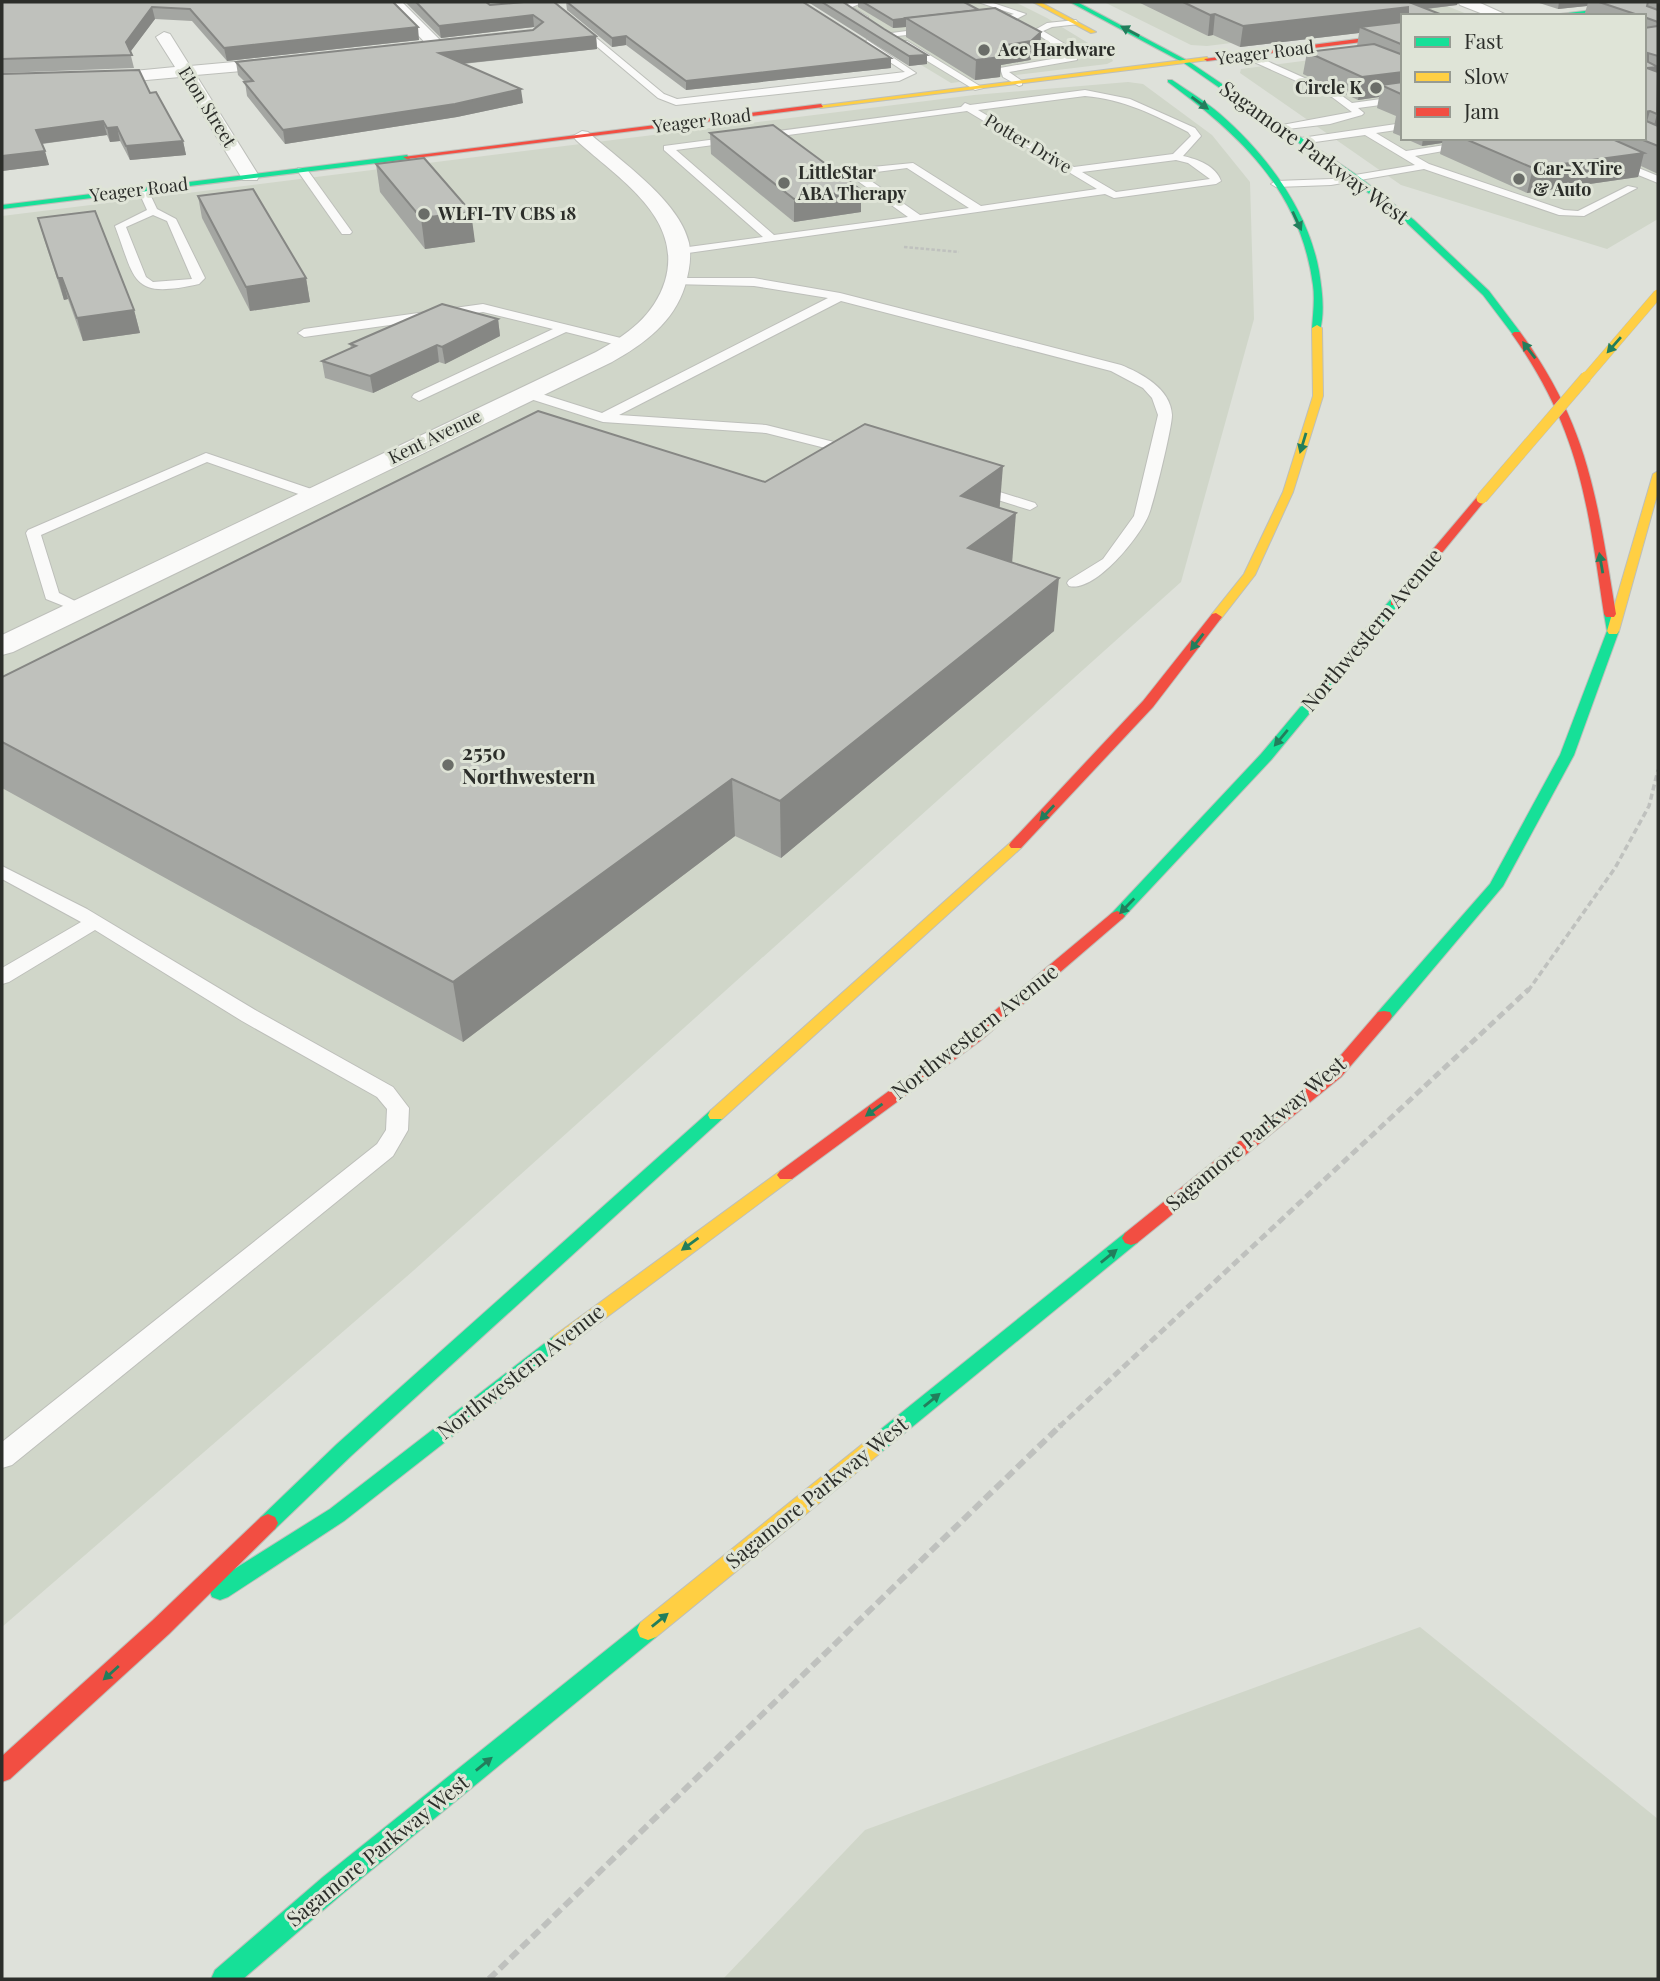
<svg xmlns="http://www.w3.org/2000/svg" width="1660" height="1981" viewBox="0 0 1660 1981" font-family="'Playfair Display',serif">
	<style>
		.built { fill: #d0d6c9 }
		.lines { fill: none; stroke-linecap: round; stroke-linejoin: round }
		.lane-casing { stroke: #bdbfba; stroke-width: 2 }
		.street-casing { stroke: #bdbfba; stroke-width: 2 }
		.fast-casing { stroke: #bdbfba; stroke-width: 2 }
		.slow-casing { stroke: #bdbfba; stroke-width: 2 }
		.jam-casing { stroke: #bdbfba; stroke-width: 2 }
		.path-far3 { stroke: #bfc1be; stroke-width: 2.5; stroke-dasharray: 3.5 2; stroke-linecap: butt }
		.path-far2 { stroke: #bfc1be; stroke-width: 3.5; stroke-dasharray: 6 3.5; stroke-linecap: butt }
		.path-far1 { stroke: #bfc1be; stroke-width: 5; stroke-dasharray: 8 4.5; stroke-linecap: butt }
		.path { stroke: #bfc1be; stroke-width: 6; stroke-dasharray: 10 5; stroke-linecap: butt }
		.lane { fill: #fafaf9; fill-rule: evenodd }
		.street { fill: #fafaf9; fill-rule: evenodd }
		.fast { fill: #16e098; fill-rule: evenodd }
		.slow { fill: #ffcf43; fill-rule: evenodd }
		.jam { fill: #f24e42; fill-rule: evenodd }
		.slow-bridge-far1-casing { stroke: #bdbfbb; stroke-width: 10; stroke-linecap: butt }
		.slow-bridge-casing { stroke: #bdbfbb; stroke-width: 12; stroke-linecap: butt }
		.slow-bridge-far1 { stroke: #ffcf43; stroke-width: 9 }
		.slow-bridge { stroke: #ffcf43; stroke-width: 11 }
		.wall { fill: #a4a6a2 }
		.shaded-wall { fill: #868784 }
		.building { fill: #bfc1bc; stroke: #868784; stroke-width: 2 }
		.oneway { fill: #227e5c }
		.poi-dot { fill: #6a6d68; stroke: #dfe4d7; stroke-width: 2.5 }
		.labels { text-anchor: middle; stroke-width: 6; stroke-linejoin: round; paint-order: stroke }
		.far-poi-label { font-size: 18px; font-weight: bold; fill: #2c2e2a; stroke: #dfe4d7; text-anchor: start }
		.far-street-label { font-size: 18px; fill: #2c2e2a; stroke: #dfe4d7 }
		.street-label { font-size: 21px; fill: #2c2e2a; stroke: #dfe4d7 }
		.poi-label { font-size: 21px; font-weight: bold; fill: #2c2e2a; stroke: #dfe4d7; text-anchor: start }
	</style>
	<rect width="100%" height="100%" fill="#dee1da"/>
	<g class="built">
		<polygon points="817,2 1015,2 1047,18 1111,57 1113,61 1107,64 951,83"/>
		<polygon points="1437,2 1467,14 1403,16 1403,22 1207,46 1191,45 1106,3"/>
		<polygon points="1403,48 1403,138 1658,140 1658,219 1607,249 1401,185 1240,73 1241,69"/>
		<polygon points="1128,82 1143,84 1212,135 1250,182 1254,319 1181,582 413,1271 2,1627 2,216 974,95"/>
		<polygon points="1420,1627 1658,1819 1658,1979 723,1979 865,1830"/>
	</g>
	<g class="lines">
		<defs>
			<g id="lane">
				<polygon points="544,2 553,2 664,94 677,99 905,72 864,45 867,40 916,73 899,81 676,105 658,98"/>
				<polygon points="852,2 864,2 852,7 868,17 868,21 862,21 841,6"/>
				<polygon points="978,2 990,2 1026,14 1011,22 984,25 984,21 1014,14"/>
				<polygon points="1076,20 1079,24 1052,27 1043,31 1075,50 1077,60 1009,72 1022,81 1022,85 1019,86 1003,77 1000,68 1069,56 1033,31 1047,23"/>
				<polygon points="937,27 934,32 888,37 884,34"/>
				<polygon points="901,41 907,41 983,88 975,90 901,45"/>
				<polygon points="1243,53 1249,53 1338,93 1352,103 1403,96 1403,102 1358,108 1364,113 1362,115 1330,124 1279,130 1279,126 1282,125 1352,112 1332,97 1243,57"/>
				<path d="M1085 90 1130 99 1195 128 1201 136 1183 156C1197 159 1216 166 1221 181L1216 184 1114 198 1105 194 681 254 675 251 681 248 763 237 664 150V146L961 107 965 103 970 105ZM1085 96C1123 99 1155 115 1188 132L1191 136 1173 154 1074 167 978 110ZM967 111 1097 189 981 206 913 163 852 169 847 172 848 174 908 217 774 235 676 150ZM1176 160 1188 163 1210 179 1116 192 1082 172ZM907 168 969 208 920 215 861 174Z"/>
				<polygon points="1403,123 1403,129 1376,133 1406,151 1491,138 1517,138 1415,156 1429,164 1564,210 1578,211 1628,186 1637,188 1584,216 1559,215 1424,169 1331,185 1276,187 1271,184 1276,181 1331,179 1415,165 1365,135 1301,144 1296,141 1301,138"/>
				<polygon points="1611,160 1619,160 1658,176 1658,183 1611,164"/>
				<polygon points="298,168 306,168 352,232 350,234 342,234 297,170"/>
				<path d="M143 187 148 190 157 209 176 219 205 278 199 284C131 299 136 282 115 226L147 210 138 190ZM153 215 167 221 192 279 153 282 146 277 126 227Z"/>
				<path d="M676 278H754L840 293 1121 365C1141 373 1171 389 1172 415 1172 428 1154 501 1149 514 1141 536 1095 593 1069 586L1067 583 1069 580 1103 559 1134 516 1158 415 1152 398 1143 388 1111 371 841 301 619 415 766 425 862 449V455L857 456 766 433 603 422 521 396V390L526 389 602 413 828 298 754 286 672 284V280Z"/>
				<polygon points="483,304 633,341 635,344 629,348 566,332 419,401 412,397 414,394 553,329 483,312 304,337 298,333 304,329"/>
				<polygon points="206,453 320,492 322,495 315,499 310,498 207,462 41,535 59,593 89,608 81,613 46,599 26,533 28,530"/>
				<polygon points="974,484 1035,503 1037,506 1030,510 969,491 967,488"/>
				<polygon points="2,866 87,909 257,1011 393,1087 409,1108 408,1130 393,1156 12,1465 2,1468 2,1442 377,1144 386,1130 387,1109 377,1097 242,1021 95,930 9,982 2,984 2,968 81,922 2,879"/>
			</g>
			<g id="street">
				<polygon points="387,2 402,2 443,43 445,46 443,49 431,49"/>
				<polygon points="1458,2 1478,2 1509,16 1488,16 1460,5"/>
				<polygon points="164,32 170,34 190,66 289,57 297,62 289,67 196,75 259,176 257,180 243,180 180,77 113,83 2,85 2,75 113,73 175,67 156,37"/>
				<path d="M582 131 588 132C619 160 680 201 689 243 692 257 689 272 685 286 674 322 644 344 612 362L13 652 2 655V635L596 352C627 335 654 316 665 281 684 217 616 177 576 140L573 136Z"/>
			</g>
			<g id="fast">
				<polygon points="1070,2 1077,2 1188,61 1358,176 1414,220 1489,291 1520,332 1520,336 1514,336 1483,295 1408,224 1352,180 1184,63"/>
				<polygon points="1658,2 1658,6 1557,16 1560,14"/>
				<path d="M1168 80H1172C1188 91 1205 101 1220 114 1267 155 1308 210 1319 271 1322 290 1325 312 1320 330L1312 328C1313 314 1315 299 1313 285 1300 190 1241 136 1168 82Z"/>
				<polygon points="407,155 410,159 2,209 2,205"/>
				<polygon points="1395,598 1401,602 1399,605 1271,760 1122,919 1112,919 1109,916 1112,913 1261,754 1391,599"/>
				<polygon points="1610,610 1616,614 1619,631 1574,755 1503,886 1390,1020 1378,1020 1376,1016 1378,1012 1490,884 1560,755 1607,631 1604,614"/>
				<polygon points="716,1109 722,1111 724,1115 722,1119 351,1456 275,1529 268,1532 261,1529 258,1523 261,1517 337,1444 710,1111"/>
				<polygon points="1131,1231 1137,1233 1140,1238 1137,1243 879,1454 872,1456 865,1454 862,1448 865,1442 1125,1233"/>
				<polygon points="561,1333 568,1336 571,1341 568,1346 344,1521 228,1597 220,1600 212,1597 209,1590 212,1583 330,1509 554,1336"/>
				<polygon points="648,1620 656,1623 659,1630 656,1637 341,1895 243,1979 211,1979 215,1970 323,1877 640,1623"/>
			</g>
			<g id="slow">
				<polygon points="1033,2 1040,2 1096,32 1091,33"/>
				<polygon points="1207,57 1209,60 821,108 817,106"/>
				<polygon points="1317,325 1322,328 1323,396 1293,492 1255,575 1220,620 1212,620 1212,614 1244,574 1283,492 1313,396 1312,328"/>
				<polygon points="1658,471 1658,492 1619,631 1617,634 1609,634 1607,631 1653,474"/>
				<polygon points="1016,841 1023,845 1021,848 722,1119 710,1119 708,1115 710,1111 1011,842"/>
				<polygon points="786,1169 792,1171 795,1175 792,1179 568,1346 561,1349 554,1346 551,1341 554,1336 780,1171"/>
				<polygon points="872,1440 879,1442 882,1448 879,1454 656,1637 648,1640 640,1637 637,1630 640,1623 865,1442"/>
			</g>
			<g id="jam">
				<polygon points="1403,33 1403,37 1207,61 1204,59"/>
				<polygon points="821,104 823,107 407,159 403,157"/>
				<path d="M1514 332H1520C1590 428 1597 501 1616 614L1614 617H1606L1604 614C1587 502 1580 430 1512 334Z"/>
				<polygon points="1478,496 1487,498 1399,605 1391,605 1391,599"/>
				<polygon points="1216,613 1222,617 1153,707 1021,848 1011,848 1009,845 1011,842 1143,701 1212,614"/>
				<polygon points="1117,911 1122,913 1125,916 1122,919 980,1041 792,1179 780,1179 777,1175 780,1171 968,1033 1112,913"/>
				<polygon points="1384,1011 1390,1012 1392,1016 1390,1020 1341,1077 1137,1243 1131,1245 1125,1243 1122,1238 1125,1233 1329,1069 1378,1012"/>
				<polygon points="268,1514 275,1517 278,1523 275,1529 169,1634 10,1779 2,1782 2,1756 153,1620 261,1517"/>
			</g>
		</defs>
		<use href="#lane" class="lane-casing"/>
		<use href="#street" class="street-casing"/>
		<use href="#fast" class="fast-casing"/>
		<use href="#slow" class="slow-casing"/>
		<use href="#jam" class="jam-casing"/>
		<polyline class="path-far3" points="904,247 959,252"/>
		<polyline class="path-far2" points="1528,991 1615,868 1649,806 1658,770"/>
		<polyline class="path-far1" points="1059,1427 1529,989"/>
		<polyline class="path" points="489,1979 1061,1425"/>
		<use href="#lane" class="lane"/>
		<use href="#street" class="street"/>
		<use href="#fast" class="fast"/>
		<use href="#slow" class="slow"/>
		<use href="#jam" class="jam"/>
		<defs>
			<polyline id="slow-bridge-far1" points="1585,379 1658,294"/>
			<polyline id="slow-bridge" points="1482,498 1586,377"/>
		</defs>
		<use href="#slow-bridge-far1" class="slow-bridge-far1-casing"/>
		<use href="#slow-bridge" class="slow-bridge-casing"/>
		<use href="#slow-bridge-far1" class="slow-bridge-far1"/>
		<use href="#slow-bridge" class="slow-bridge"/>
	</g>
	<g class="wall">
		<polygon points="2,2 393,2 419,40 227,61 192,21 155,19 130,52 134,68 2,73"/>
		<polygon points="405,2 486,2 490,5 524,2 596,36 597,49 463,64 523,103 457,117 285,144 247,96 245,82 238,75 236,62 533,30 535,28 534,27 441,38"/>
		<polygon points="566,2 891,68 686,90 626,45 612,47 567,10"/>
		<polygon points="808,2 846,2 844,3 884,29 927,55 927,64 909,66"/>
		<polygon points="858,2 964,2 979,10 1041,32 1040,51 1030,60 1001,65 1000,77 975,80 906,37 906,27 893,28 858,7"/>
		<polygon points="1138,2 1458,2 1457,5 1427,9 1445,16 1403,16 1403,137 1393,133 1396,116 1377,108 1379,97 1358,100 1303,74 1307,52 1357,46 1359,33 1240,47 1213,35 1208,36"/>
		<polygon points="1536,2 1658,2 1658,174 1641,166 1638,177 1527,193 1440,154 1442,143 1422,146 1404,138 1644,138 1644,16 1584,16 1587,6 1558,9"/>
		<polygon points="2,74 150,93 183,141 186,155 130,160 120,141 110,142 107,135 42,144 49,165 2,171"/>
		<polygon points="710,133 861,212 794,222 711,154"/>
		<polygon points="376,164 475,242 425,249 380,192"/>
		<polygon points="198,196 306,278 310,302 250,311 202,218"/>
		<polygon points="38,218 134,310 140,333 83,341 68,299 64,300 44,239"/>
		<polygon points="498,319 500,336 445,364 439,362 373,393 325,378 322,361 351,348 350,344"/>
		<polygon points="765,482 1000,508 1012,563 1054,631 781,858 735,836 463,1042 2,788 2,677"/>
	</g>
	<g class="shaded-wall">
		<polygon points="1386,2 1458,2 1457,5 1408,11 1407,16 1403,16 1403,28 1360,27 1359,33 1240,47 1243,26"/>
		<polygon points="1559,2 1588,2 1587,6 1558,9"/>
		<polygon points="152,7 155,19 128,55 126,42"/>
		<polygon points="1215,14 1213,35 1208,36 1210,15"/>
		<polygon points="533,15 534,27 441,38 439,26"/>
		<polygon points="906,18 906,27 893,28 893,20"/>
		<polygon points="418,27 419,40 227,61 224,48"/>
		<polygon points="1041,32 1040,51 1030,60 1001,65 1000,77 975,80 976,60 999,49 1001,46"/>
		<polygon points="596,36 597,49 440,66 439,53"/>
		<polygon points="626,36 626,45 612,47 612,38"/>
		<polygon points="927,55 927,64 909,66 909,56"/>
		<polygon points="891,58 891,68 686,90 686,81"/>
		<polygon points="1658,67 1658,70 1653,89 1647,68"/>
		<polygon points="1403,72 1403,94 1381,85 1379,97 1358,100 1362,77"/>
		<polygon points="521,89 523,103 457,117 285,144 283,130"/>
		<polygon points="1650,111 1644,132 1644,112"/>
		<polygon points="1658,113 1658,136 1651,137 1657,114"/>
		<polygon points="103,121 107,135 39,144 36,130"/>
		<polygon points="117,127 120,141 110,142 107,128"/>
		<polygon points="1423,138 1443,138 1442,143 1422,146"/>
		<polygon points="183,141 186,155 130,160 126,146"/>
		<polygon points="45,151 49,165 2,171 2,156"/>
		<polygon points="1644,153 1638,177 1527,193 1533,168"/>
		<polygon points="861,190 861,212 794,222 794,199"/>
		<polygon points="471,212 475,242 425,249 421,218"/>
		<polygon points="58,278 62,278 68,299 64,300"/>
		<polygon points="306,278 310,302 250,311 246,287"/>
		<polygon points="134,310 140,333 83,341 77,318"/>
		<polygon points="498,319 500,336 445,364 442,347"/>
		<polygon points="437,345 439,362 373,393 370,376"/>
		<polygon points="1003,466 999,516 961,496"/>
		<polygon points="1016,513 1012,564 968,548"/>
		<polygon points="1059,578 1054,631 781,858 780,801"/>
		<polygon points="732,779 735,836 463,1042 453,982"/>
	</g>
	<g class="building">
		<polygon points="2,2 393,2 418,27 224,48 190,9 152,7 126,42 132,55 2,59"/>
		<polygon points="416,2 486,2 490,5 524,2 554,2 596,36 439,53 521,89 455,104 283,130 244,82 253,81 236,62 533,30 543,22 533,15 439,26"/>
		<polygon points="567,2 803,2 891,58 686,81 626,36 612,38"/>
		<polygon points="822,2 843,2 884,29 927,55 909,56"/>
		<polygon points="863,2 964,2 979,10 893,20"/>
		<polygon points="1183,2 1409,2 1445,16 1408,16 1408,7 1243,26 1215,14 1210,15"/>
		<polygon points="1599,2 1648,2 1647,6 1658,10 1658,22 1644,17 1644,16 1641,16"/>
		<polygon points="995,8 1041,32 1031,41 1001,46 999,49 1001,57 976,60 906,18"/>
		<polygon points="1403,22 1403,45 1360,27"/>
		<polygon points="1658,26 1658,56 1648,53 1648,62 1658,67 1647,68 1658,72 1657,114 1650,111 1644,112 1644,28"/>
		<polygon points="1374,44 1403,55 1403,72 1362,77 1307,52"/>
		<polygon points="139,70 150,93 156,92 183,141 126,146 117,127 107,128 103,121 36,130 45,151 2,156 2,74"/>
		<polygon points="1403,82 1403,95 1381,85"/>
		<polygon points="1644,120 1658,126 1658,146 1638,138 1644,138"/>
		<polygon points="773,125 861,190 794,199 710,133"/>
		<polygon points="1463,138 1610,138 1644,153 1533,168"/>
		<polygon points="424,158 471,212 421,218 376,164"/>
		<polygon points="253,189 306,278 246,287 198,196"/>
		<polygon points="95,211 134,310 77,318 62,278 58,278 38,218"/>
		<polygon points="442,304 498,319 442,347 437,345 370,376 322,361 356,346 350,344"/>
		<polygon points="538,411 765,482 865,424 1003,466 961,496 1016,513 968,548 1059,578 780,801 732,779 453,982 2,742 2,677"/>
	</g>
	<defs><path id="oneway-solid" d="M-6-.8H1V-3.2L6.5 0L1 3.2V.8H-6Z" transform="scale(1.75)"/></defs>
	<g class="oneway">
		<use href="#oneway-solid" transform="translate(1130 31) rotate(-152)"/>
		<use href="#oneway-solid" transform="translate(1200 103) rotate(36)"/>
		<use href="#oneway-solid" transform="translate(1297 221) rotate(65)"/>
		<use href="#oneway-solid" transform="translate(1614 345) rotate(131)"/>
		<use href="#oneway-solid" transform="translate(1529 350) rotate(-127)"/>
		<use href="#oneway-solid" transform="translate(1303 443) rotate(107)"/>
		<use href="#oneway-solid" transform="translate(1601 563) rotate(-100)"/>
		<use href="#oneway-solid" transform="translate(1197 642) rotate(128)"/>
		<use href="#oneway-solid" transform="translate(1281 738) rotate(130)"/>
		<use href="#oneway-solid" transform="translate(1047 813) rotate(133)"/>
		<use href="#oneway-solid" transform="translate(1127 906) rotate(134)"/>
		<use href="#oneway-solid" transform="translate(874 1110) rotate(144)"/>
		<use href="#oneway-solid" transform="translate(690 1244) rotate(144)"/>
		<use href="#oneway-solid" transform="translate(1109 1256) rotate(-39)"/>
		<use href="#oneway-solid" transform="translate(932 1400) rotate(-39)"/>
		<use href="#oneway-solid" transform="translate(660 1620) rotate(-39)"/>
		<use href="#oneway-solid" transform="translate(111 1673) rotate(138)"/>
		<use href="#oneway-solid" transform="translate(484 1764) rotate(-39)"/>
	</g>
	<g class="poi-dot">
		<circle cx="984" cy="50" r="7"/>
		<circle cx="1376" cy="88" r="7"/>
		<circle cx="1519" cy="179" r="7"/>
		<circle cx="784" cy="183" r="7"/>
		<circle cx="424" cy="214" r="7"/>
		<circle cx="448" cy="765" r="7"/>
	</g>
	<g class="labels">
		<g class="far-poi-label">
			<text x="998" y="56">Ace Hardware</text>
			<text x="1362" y="94" text-anchor="end">Circle K</text>
			<text x="1533" y="175">Car-X Tire<tspan x="1533" dy="21">&amp; Auto</tspan></text>
			<text x="798" y="179">LittleStar<tspan x="798" dy="21">ABA Therapy</tspan></text>
			<text x="438" y="220">WLFI-TV CBS 18</text>
		</g>
		<g class="far-street-label">
			<text transform="translate(1265 53) rotate(-7)" y="6">Yeager Road</text>
			<text transform="translate(207 107) rotate(58)" y="6">Eton Street</text>
			<text transform="translate(702 121) rotate(-7)" y="6">Yeager Road</text>
			<text transform="translate(1028 144) rotate(31)" y="6">Potter Drive</text>
			<text transform="translate(139 190) rotate(-7)" y="6">Yeager Road</text>
			<text transform="translate(435 437) rotate(-26)" y="6">Kent Avenue</text>
		</g>
		<g class="street-label">
			<text transform="translate(1314 153) rotate(36)" y="7">Sagamore Parkway West</text>
			<text transform="translate(1372 630) rotate(-50)" y="7">Northwestern Avenue</text>
			<text transform="translate(975 1032) rotate(-38)" y="7">Northwestern Avenue</text>
			<text transform="translate(1256 1134) rotate(-40)" y="7">Sagamore Parkway West</text>
			<text transform="translate(521 1372) rotate(-38)" y="7">Northwestern Avenue</text>
			<text transform="translate(817 1493) rotate(-39)" y="7">Sagamore Parkway West</text>
			<text transform="translate(378 1851) rotate(-39)" y="7">Sagamore Parkway West</text>
		</g>
		<g class="poi-label">
			<text x="462" y="760">2550<tspan x="462" dy="24">Northwestern</tspan></text>
		</g>
	</g>
	<rect width="1660" height="1981" fill="none" stroke="#2c2e2a" stroke-width="7"/>
	<rect x="1401" y="14" width="245" height="126" fill="#dfe4d7" stroke="#979b92" stroke-width="2"/>
	<rect x="1415" y="37" width="35" height="10" fill="#16e098" stroke="#979b92" stroke-width="2"/>
	<text x="1464" y="49" font-size="21" fill="#2c2e2a">Fast</text>
	<rect x="1415" y="72" width="35" height="10" fill="#ffcf43" stroke="#979b92" stroke-width="2"/>
	<text x="1464" y="84" font-size="21" fill="#2c2e2a">Slow</text>
	<rect x="1415" y="107" width="35" height="10" fill="#f24e42" stroke="#979b92" stroke-width="2"/>
	<text x="1464" y="119" font-size="21" fill="#2c2e2a">Jam</text>
</svg>
